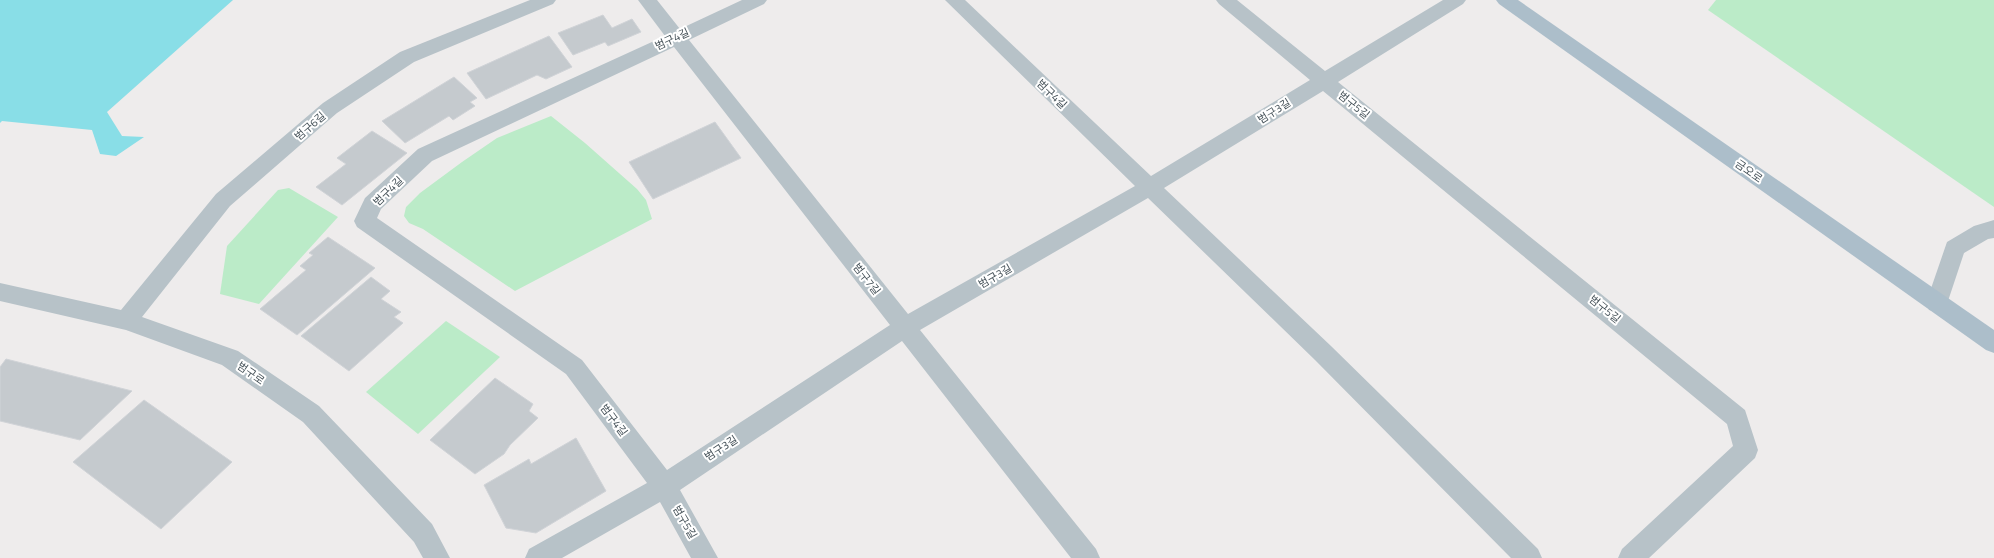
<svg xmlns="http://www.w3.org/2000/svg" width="1994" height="558" viewBox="0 0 1994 558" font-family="'Titillium Web','Noto Sans KR',sans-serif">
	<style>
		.green { fill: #bbebc8 }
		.water { fill: #89dee7 }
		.building { fill: #c5cace; stroke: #d0d3d7 }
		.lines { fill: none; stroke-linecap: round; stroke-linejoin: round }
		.minor { fill: #b7c2c8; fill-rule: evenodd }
		.major { fill: #acbeca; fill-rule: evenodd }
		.labels { text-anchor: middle; stroke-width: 4; stroke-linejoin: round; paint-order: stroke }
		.street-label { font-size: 11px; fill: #455158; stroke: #fff }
	</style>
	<rect width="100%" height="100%" fill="#eeecec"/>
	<g class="green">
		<polygon points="1716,0 1994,0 1994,207 1708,10"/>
		<polygon points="551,116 585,143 637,189 646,200 652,219 515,291 423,229 409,223 404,216 406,207 420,193 462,162 497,138"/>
		<polygon points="289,188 338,217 259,304 220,294 227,246 278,190"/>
		<polygon points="446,321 500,357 418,434 366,392"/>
	</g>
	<polygon class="water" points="0,0 233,0 107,112 122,136 144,137 116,156 100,154 92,130 2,121 0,123"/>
	<g class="building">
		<polygon points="603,15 612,28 632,19 641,32 608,46 605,42 573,55 558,33"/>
		<polygon points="549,36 572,67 546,79 537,75 486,99 467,73"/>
		<polygon points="454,77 477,98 470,102 475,106 453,120 449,116 405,143 382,121"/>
		<polygon points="715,122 741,158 653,199 629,162"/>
		<polygon points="372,131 407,153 342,205 316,187 346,164 337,158"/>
		<polygon points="328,237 375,268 297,335 260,309 306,270 300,266 313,255 309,253"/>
		<polygon points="371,277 390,291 381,299 401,312 394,317 403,323 349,371 301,336"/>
		<polygon points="6,359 132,391 80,440 0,421 0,367"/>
		<polygon points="495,378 533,404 529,411 538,418 510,445 504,454 475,474 430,440"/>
		<polygon points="144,400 232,462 161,529 73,462"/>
		<polygon points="576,438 606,491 536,533 506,528 484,485 529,459 531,464"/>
	</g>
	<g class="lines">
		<g class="minor">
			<polygon points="530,0 556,0 553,4 414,62 337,113 230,206 142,317 238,351 319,406 432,524 450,558 423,558 414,542 303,422 222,365 126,330 0,301 0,283 121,310 216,194 323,103 400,52"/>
			<path d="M638 0H657L680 29 742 0H767L764 4 689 40 908 314 1135 186 945 0H965L1151 176 1310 80 1219 4 1216 0H1237L1325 71 1443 0H1466L1463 4 1338 82 1745 410 1758 450 1755 458 1649 558H1618L1622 549 1733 446 1727 424 1323 91 1164 188 1331 346 1538 549 1542 558H1511L1315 360 1148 198 920 330 1096 549 1100 558H1071L902 341 680 490 718 558H691L660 502 562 558H525L529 549 647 483 566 374 357 227 354 221 365 198 418 149 665 36ZM674 47 890 325 667 470 582 360 377 218 381 209 432 161Z"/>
			<polygon points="1994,220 1994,238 1988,239 1964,253 1945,310 1937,312 1929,310 1926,303 1947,242 1974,226"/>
		</g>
		<polygon class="major" points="1496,0 1518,0 1994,330 1994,353 1986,350 1499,4"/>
	</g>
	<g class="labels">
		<g class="street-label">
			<text transform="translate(672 39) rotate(-25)" y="4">범구4길</text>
			<text transform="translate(1052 94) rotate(44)" y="4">범구4길</text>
			<text transform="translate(1354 105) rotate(39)" y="4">범구5길</text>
			<text transform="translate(1274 111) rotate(-32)" y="4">범구3길</text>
			<text transform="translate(310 126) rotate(-41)" y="4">범구6길</text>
			<text transform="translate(1749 171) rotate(35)" y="4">금오로</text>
			<text transform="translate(388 191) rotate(-44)" y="4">범구4길</text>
			<text transform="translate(995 276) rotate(-30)" y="4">범구3길</text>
			<text transform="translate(867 279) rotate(52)" y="4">범구7길</text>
			<text transform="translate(1605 309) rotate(39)" y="4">범구5길</text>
			<text transform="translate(251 373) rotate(35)" y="4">범구로</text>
			<text transform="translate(614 420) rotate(53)" y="4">범구4길</text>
			<text transform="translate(721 448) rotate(-33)" y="4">범구3길</text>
			<text transform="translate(685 522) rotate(60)" y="4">범구5길</text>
		</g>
	</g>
</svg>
